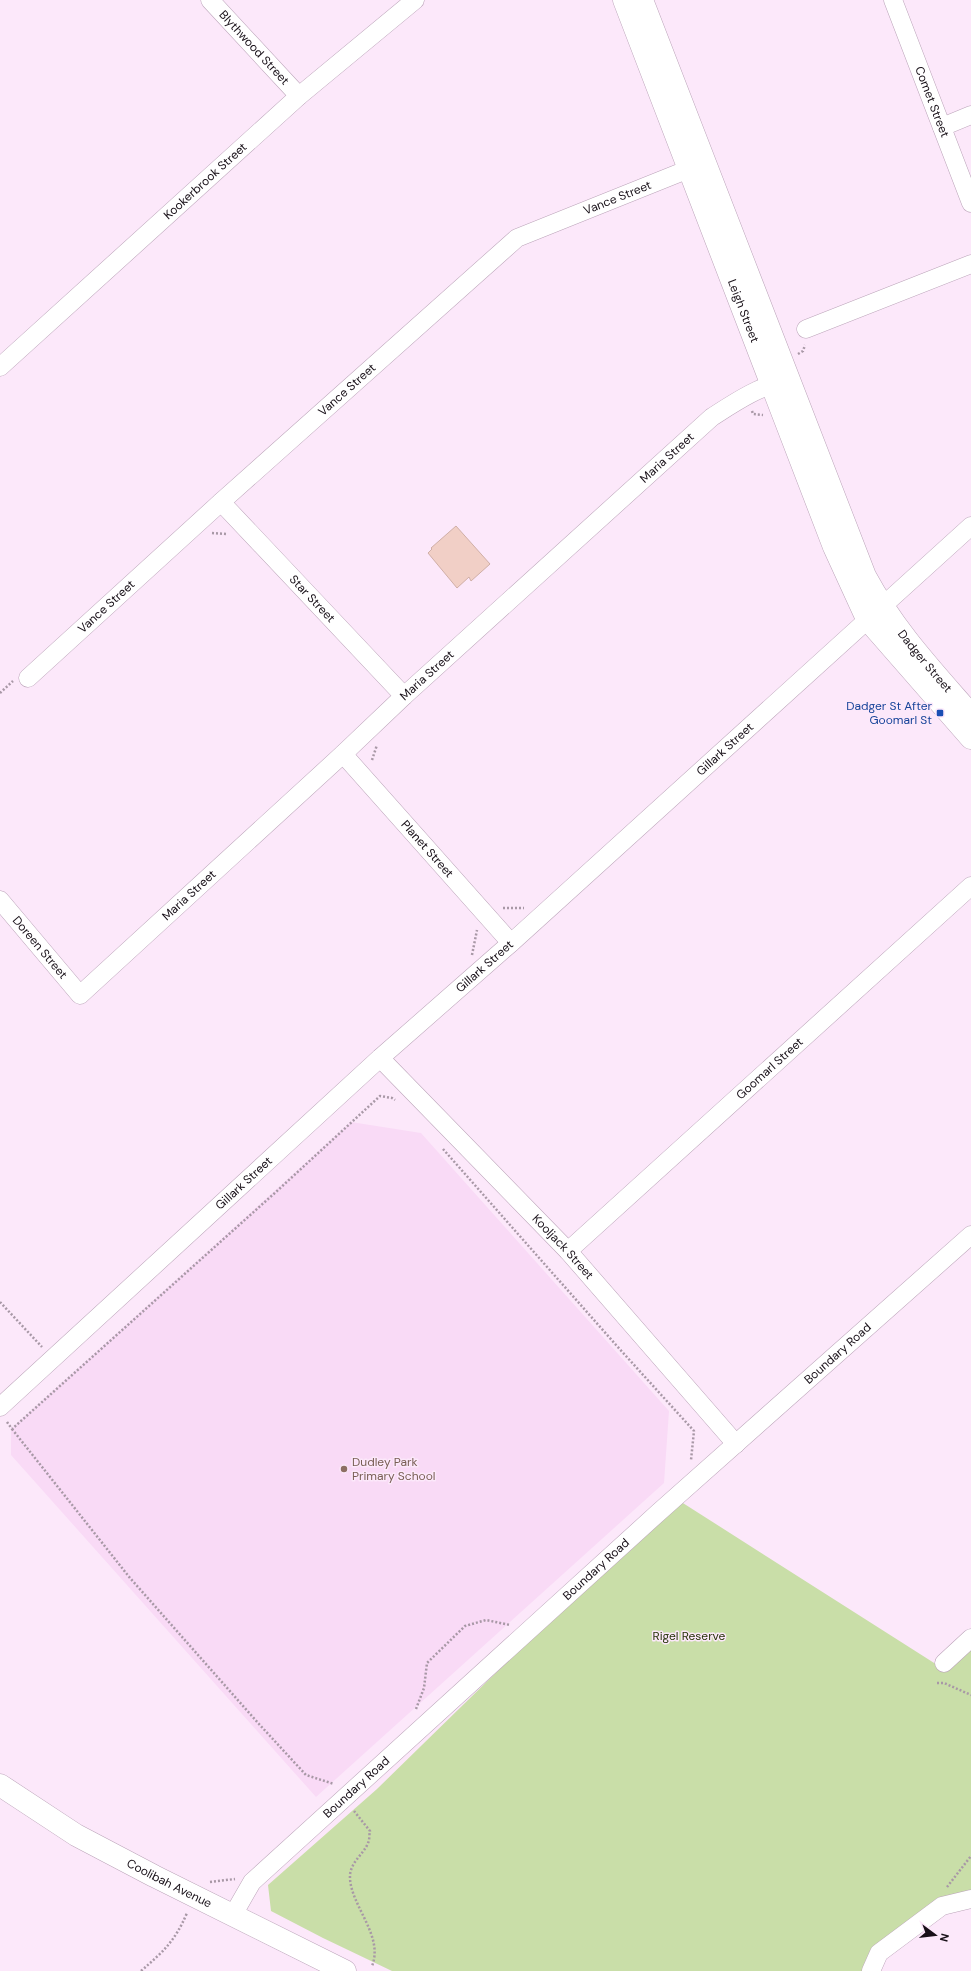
<svg xmlns="http://www.w3.org/2000/svg" width="971" height="1971" viewBox="0 0 971 1971" font-family="'DM Sans',sans-serif">
	<style>
		.built { fill: #f9daf6 }
		.green { fill: #c9dea8 }
		.building { fill: #f1cfc6; stroke: #d0afa7 }
		.lines { fill: none; stroke-linecap: round; stroke-linejoin: round }
		.street-casing { stroke: #bba4b9; stroke-width: 19 }
		.secondary-casing { stroke: #bba4b9; stroke-width: 23 }
		.path { stroke: #a898a6; stroke-width: 2.5; stroke-dasharray: 2 2; stroke-linecap: butt }
		.street { stroke: #fff; stroke-width: 18 }
		.secondary { stroke: #fff; stroke-width: 22 }
		.transit-dot { fill: #1a4fb4; stroke: #fce8fa; stroke-width: 1.5 }
		.education-dot { fill: #8d6e63; stroke: #fce8fa; stroke-width: 1.5 }
		.labels { text-anchor: middle; stroke-width: 3; stroke-linejoin: round; paint-order: stroke }
		.street-label { font-size: 12px; fill: #181018; stroke: #fce8fa }
		.transit-label { font-size: 12px; fill: #164399; stroke: #fce8fa; text-anchor: end }
		.education-label { font-size: 12px; fill: #785e54; stroke: #fce8fa; text-anchor: start }
		.park-label { font-size: 12px; fill: #263309; stroke: #fce8fa }
	</style>
	<rect width="100%" height="100%" fill="#fce8fa"/>
	<polygon class="built" points="351,1122 421,1133 669,1411 664,1483 316,1797 11,1455 11,1429"/>
	<polygon class="green" points="675,1498 942,1668 971,1640 971,1899 942,1906 871,1971 392,1971 323,1938 271,1911 268,1885 377,1789"/>
	<polygon class="building" points="456,526 490,564 471,581 469,577 457,588 428,553 432,549 431,548"/>
	<g class="lines">
		<defs>
			<g id="street">
				<path id="s1" d="M210 0 299 96"/>
				<path id="s2" d="M893 0 971 203"/>
				<polyline points="942,127 971,115"/>
				<polyline points="806,329 971,264"/>
				<path id="s3" d="M0 367 299 96 415 0"/>
				<path id="s4" d="M221 502 404 696"/>
				<path id="s5" d="M28 678 221 502 517 238 689 169 701 167"/>
				<path id="s6" d="M343 754 511 943"/>
				<path id="s7" d="M0 900 80 995 343 754 404 696 712 417C734 403 759 386 785 381"/>
				<path id="s8" d="M380 1058 568 1251 736 1444"/>
				<path id="s9" d="M568 1251 971 886"/>
				<path id="s10" d="M0 1407 380 1058 511 943 971 526"/>
				<polyline points="944,1663 971,1638"/>
				<path id="s11" d="M233 1915 252 1882 659 1512 971 1235"/>
				<polyline points="871,1971 879,1953 942,1906 971,1899"/>
			</g>
			<g id="secondary">
				<path id="s12" d="M624 0 834 547 867 619 971 738"/>
				<path id="s13" d="M642 0 865 576C894 630 931 669 971 715"/>
				<path id="s14" d="M0 1785 76 1835 154 1876 345 1971"/>
			</g>
		</defs>
		<use href="#street" class="street-casing"/>
		<use href="#secondary" class="secondary-casing"/>
		<g class="path">
			<polyline points="798,354 803,351 805,345"/>
			<polyline points="752,411 753,414 763,415"/>
			<polyline points="212,533 227,534"/>
			<polyline points="0,693 13,681"/>
			<polyline points="372,760 377,745"/>
			<polyline points="503,908 524,908"/>
			<polyline points="472,955 477,930"/>
			<polyline points="443,1149 616,1345 694,1431 691,1460"/>
			<polyline points="0,1302 42,1347"/>
			<polyline points="7,1422 12,1429 277,1191 380,1096 392,1098 395,1100"/>
			<polyline points="12,1429 130,1578 259,1724 306,1775 334,1784"/>
			<polyline points="937,1683 944,1683 971,1695"/>
			<polyline points="416,1709 424,1688 427,1663 465,1626 486,1620 510,1625"/>
			<path d="M354 1811 370 1831C369 1834 370 1839 368 1843 364 1854 349 1863 350 1878 351 1906 384 1936 372 1966"/>
			<polyline points="210,1882 235,1879"/>
			<polyline points="947,1887 971,1856"/>
			<path d="M141 1971C164 1951 175 1941 187 1913"/>
		</g>
		<use href="#street" class="street"/>
		<use href="#secondary" class="secondary"/>
	</g>
	<rect class="transit-dot" x="936" y="709" width="8" height="8" rx="2"/>
	<circle class="education-dot" cx="344" cy="1469" r="4"/>
	<g class="labels">
		<g class="street-label">
			<text dy="4" stroke="none"><textPath href="#s1" startOffset="65">Blythwood Street</textPath></text>
			<text dy="4" stroke="none"><textPath href="#s2" startOffset="109">Comet Street</textPath></text>
			<text dy="4" stroke="none"><textPath href="#s3" startOffset="277">Kookerbrook Street</textPath></text>
			<text dy="4" stroke="none"><textPath href="#s5" startOffset="766">Vance Street</textPath></text>
			<text dy="4" stroke="none"><textPath href="#s12" startOffset="333">Leigh Street</textPath></text>
			<text dy="4" stroke="none"><textPath href="#s5" startOffset="430">Vance Street</textPath></text>
			<text dy="4" stroke="none"><textPath href="#s7" startOffset="920">Maria Street</textPath></text>
			<text dy="4" stroke="none"><textPath href="#s4" startOffset="133">Star Street</textPath></text>
			<text dy="4" stroke="none"><textPath href="#s5" startOffset="106">Vance Street</textPath></text>
			<text dy="4" stroke="none"><textPath href="#s13" startOffset="722">Dadger Street</textPath></text>
			<text dy="4" stroke="none"><textPath href="#s7" startOffset="596">Maria Street</textPath></text>
			<text dy="4" stroke="none"><textPath href="#s10" startOffset="979">Gillark Street</textPath></text>
			<text dy="4" stroke="none"><textPath href="#s6" startOffset="127">Planet Street</textPath></text>
			<text dy="4" stroke="none"><textPath href="#s7" startOffset="272">Maria Street</textPath></text>
			<text dy="4" stroke="none"><textPath href="#s7" startOffset="62">Doreen Street</textPath></text>
			<text dy="4" stroke="none"><textPath href="#s10" startOffset="655">Gillark Street</textPath></text>
			<text dy="4" stroke="none"><textPath href="#s9" startOffset="272">Goomarl Street</textPath></text>
			<text dy="4" stroke="none"><textPath href="#s10" startOffset="331">Gillark Street</textPath></text>
			<text dy="4" stroke="none"><textPath href="#s8" startOffset="263">Kooljack Street</textPath></text>
			<text dy="4" stroke="none"><textPath href="#s11" startOffset="827">Boundary Road</textPath></text>
			<text dy="4" stroke="none"><textPath href="#s11" startOffset="503">Boundary Road</textPath></text>
			<text dy="4" stroke="none"><textPath href="#s11" startOffset="179">Boundary Road</textPath></text>
			<text dy="4" stroke="none"><textPath href="#s14" startOffset="196">Coolibah Avenue</textPath></text>
		</g>
		<g class="transit-label">
			<text x="932" y="710">Dadger St After<tspan x="932" dy="14">Goomarl St</tspan></text>
		</g>
		<g class="education-label">
			<text x="352" y="1466">Dudley Park<tspan x="352" dy="14">Primary School</tspan></text>
		</g>
		<g class="park-label">
			<text x="689" y="1640">Rigel Reserve</text>
		</g>
	</g>
	<g transform="translate(935 1935) rotate(105)" stroke="#fce8fa" stroke-width="3" paint-order="stroke">
	<path d="M0-3L7 15L0 10L-7 15Z" fill="#181018"/>
	<text y="-6" font-size="11" font-weight="bold" text-anchor="middle" fill="#181018">N</text>
	</g>
</svg>
